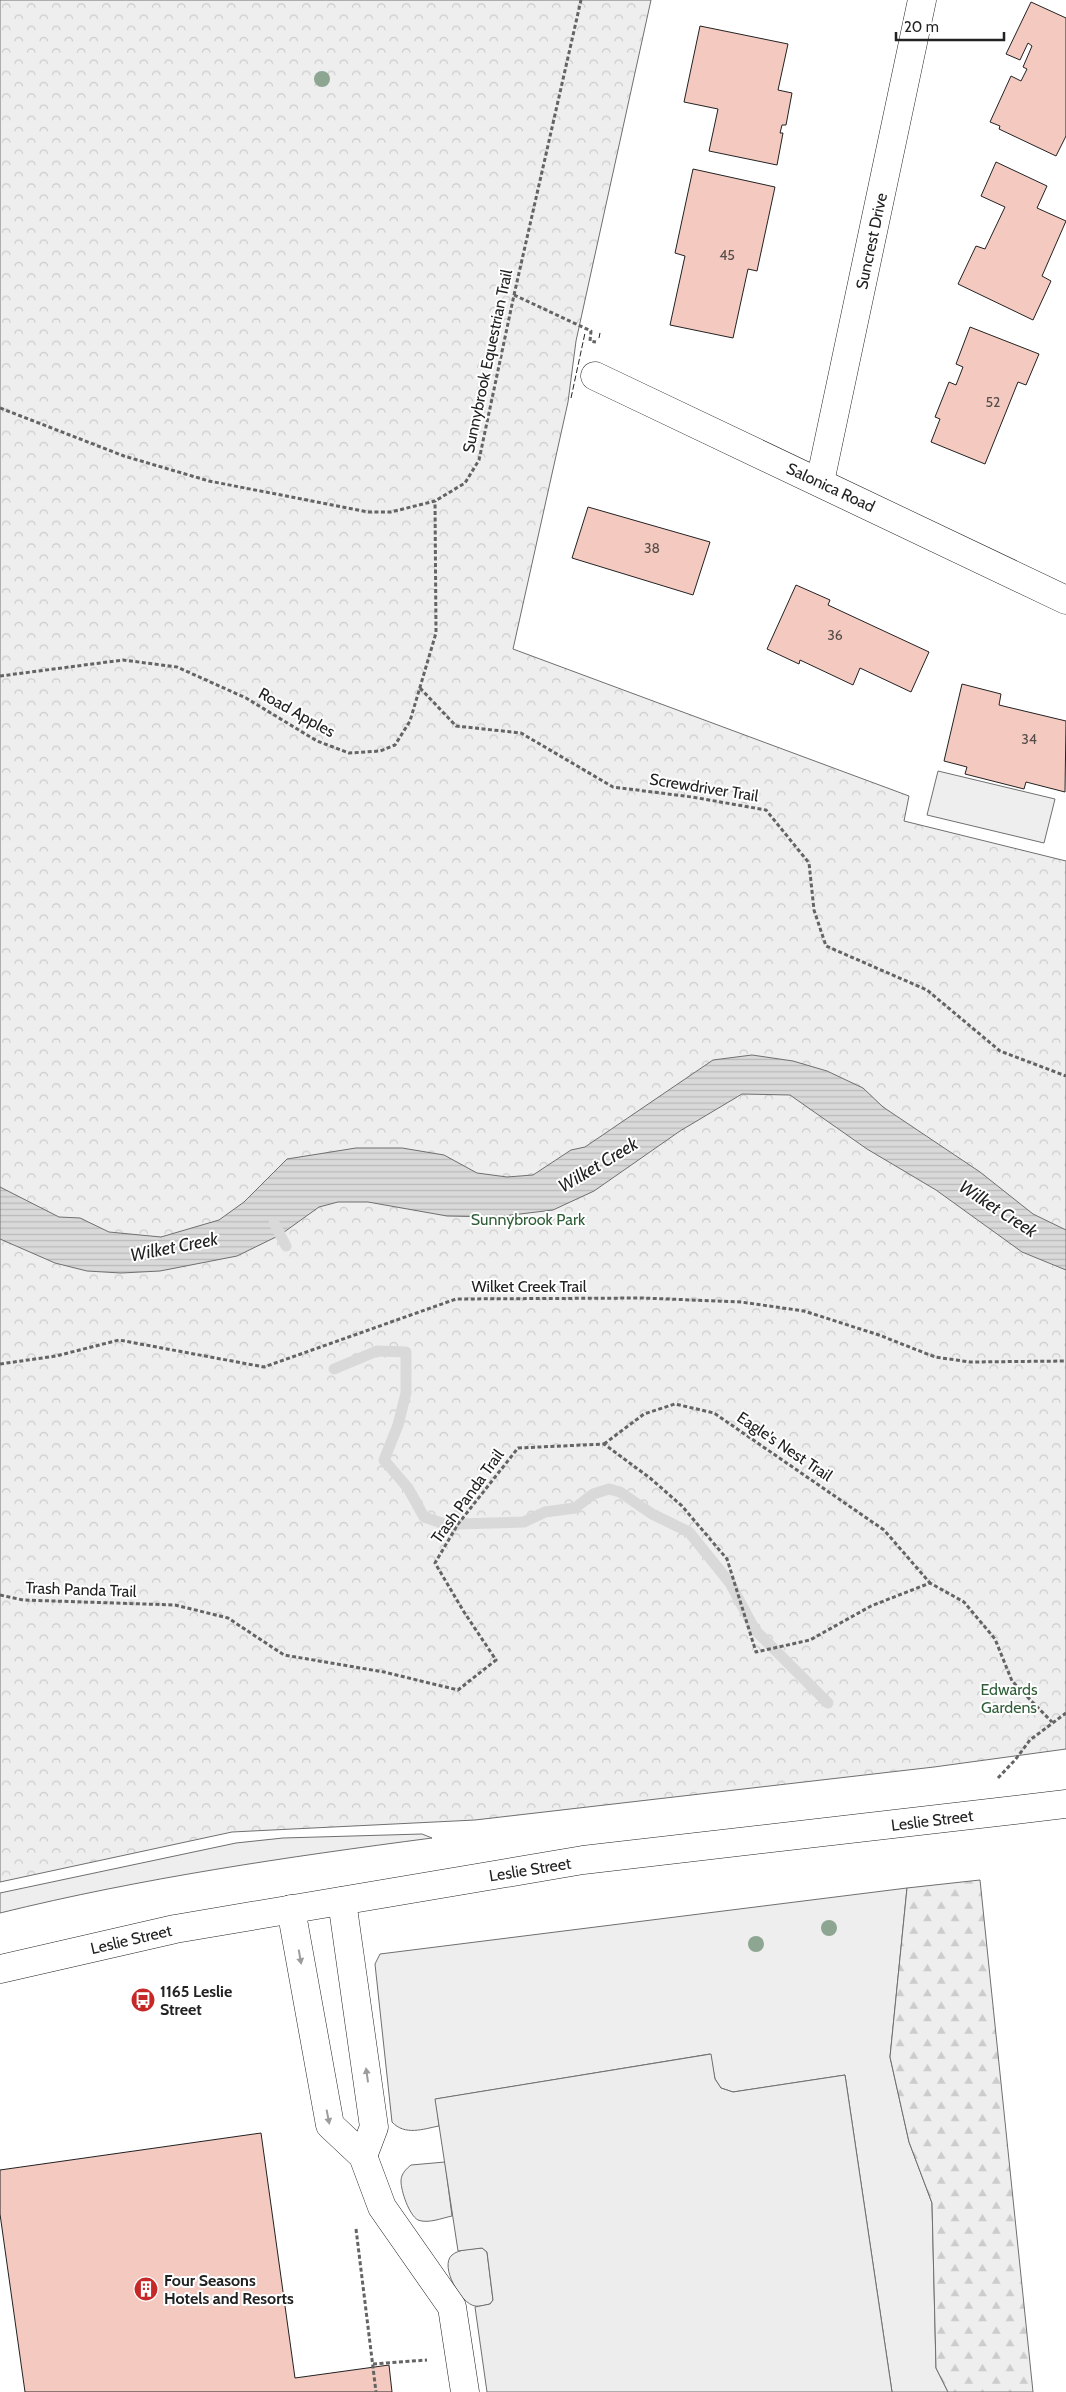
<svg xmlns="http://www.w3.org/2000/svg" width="1066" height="2392" viewBox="0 0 1066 2392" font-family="Cabin,sans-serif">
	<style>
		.green { fill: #eee; stroke: #6f6f6f }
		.forest { fill: url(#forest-firs); stroke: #6f6f6f }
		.park { fill: url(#park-crowns); stroke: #6f6f6f }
		.parking { fill: #ededed; stroke: #6f6f6f }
		.water { fill: url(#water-rules); stroke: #6f6f6f }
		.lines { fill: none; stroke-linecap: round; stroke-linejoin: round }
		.stream { stroke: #d9d9d9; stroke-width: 11 }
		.building { fill: #f3c9c0; stroke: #222 }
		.minor-casing { stroke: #222; stroke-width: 29 }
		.major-casing { stroke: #222; stroke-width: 29 }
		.path { stroke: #646464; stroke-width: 3; stroke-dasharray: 4 2.5; stroke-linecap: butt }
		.minor { stroke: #fff; stroke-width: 28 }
		.major { stroke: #fff; stroke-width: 28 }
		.fence { stroke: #222; stroke-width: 1; stroke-dasharray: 6 2.5; stroke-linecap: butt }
		.tree { fill: #8da692 }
		.oneway { fill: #9c9c9c }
		.labels { text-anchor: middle; stroke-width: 4; stroke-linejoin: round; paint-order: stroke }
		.number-label { font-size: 14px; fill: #564c4a }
		.street-label { font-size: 16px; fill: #222; stroke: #fff }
		.park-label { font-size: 16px; fill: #2f5e38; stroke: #fff }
		.poi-label { font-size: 16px; font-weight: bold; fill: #222; stroke: #fff; text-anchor: start }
		.water-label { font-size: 18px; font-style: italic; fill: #222; stroke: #fff }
	</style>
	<defs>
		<pattern id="forest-firs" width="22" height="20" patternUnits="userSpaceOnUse" patternTransform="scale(1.25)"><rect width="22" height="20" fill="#eee"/><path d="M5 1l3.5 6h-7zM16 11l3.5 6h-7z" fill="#ccc"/></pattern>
		<pattern id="park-crowns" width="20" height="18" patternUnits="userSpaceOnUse" patternTransform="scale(1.25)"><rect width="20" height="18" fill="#eee"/><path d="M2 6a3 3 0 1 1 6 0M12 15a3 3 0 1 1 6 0" fill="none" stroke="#ccc"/></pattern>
		<pattern id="water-rules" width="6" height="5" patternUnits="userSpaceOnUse" patternTransform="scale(1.25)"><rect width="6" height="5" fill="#d9d9d9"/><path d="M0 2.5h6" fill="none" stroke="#bababa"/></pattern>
	</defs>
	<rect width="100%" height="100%" fill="#fff"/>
	<g class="green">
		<polygon points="938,771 1055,799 1044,843 927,815"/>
		<path d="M422 1834 432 1838C287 1857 142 1878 0 1913V1893L236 1843 283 1838Z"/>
		<path d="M907 1888 890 2057 909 2142 932 2203 936 2368 948 2392H892L845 2075 733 2092 721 2088 715 2079 710 2054 436 2099 439 2126C423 2129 405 2136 392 2122L375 1964 380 1954Z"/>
		<path d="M445 2162 452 2216C442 2218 428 2224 418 2220 409 2215 401 2191 401 2181 401 2174 406 2169 411 2165Z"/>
		<path d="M482 2248 487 2252 493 2300 490 2304C486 2305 479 2307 475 2306 461 2304 439 2266 452 2255 459 2249 472 2249 482 2248Z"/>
	</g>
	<polygon class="forest" points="980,1880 1033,2392 948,2392 936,2368 932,2203 909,2142 890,2057 907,1888"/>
	<polygon class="park" points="0,0 651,0 576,341 568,402 513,649 909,796 904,821 1066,861 1066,1749 934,1767 475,1820 232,1832 0,1882"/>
	<polygon class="parking" points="711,2054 715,2079 721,2088 733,2092 845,2075 892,2392 487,2392 475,2307 490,2304 493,2300 487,2252 482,2248 458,2251 435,2099"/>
	<polygon class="water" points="752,1055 793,1061 827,1071 863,1088 883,1107 980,1172 1033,1214 1066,1230 1066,1270 1022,1252 936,1190 867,1149 790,1095 742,1094 680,1131 594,1191 553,1210 495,1217 447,1216 368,1202 338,1202 319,1207 280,1235 237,1256 160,1271 121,1273 87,1271 55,1263 0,1239 0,1187 59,1217 80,1218 109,1232 161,1237 219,1220 244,1202 287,1159 356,1148 402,1148 444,1155 477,1173 507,1177 533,1175 571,1150 585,1147 713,1060"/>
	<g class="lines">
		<g class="stream">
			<polyline points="274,1223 286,1246"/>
			<polyline points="334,1369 377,1351 406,1352 406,1393 398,1425 384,1460 408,1488 424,1517 453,1527 458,1524 524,1522 545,1512 575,1508 593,1494 609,1489 620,1492 652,1514 689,1532 730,1583 755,1630 828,1703"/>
		</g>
	</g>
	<g class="building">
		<polygon points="1031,2 1066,18 1066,136 1056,156 999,129 1000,126 990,122 1011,76 1021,81 1027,69 1023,67 1032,46 1028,43 1020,60 1006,54"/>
		<polygon points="700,26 788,44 778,90 792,93 786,125 782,125 780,133 783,133 777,165 709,151 718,109 684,102"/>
		<polygon points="996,162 1047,186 1037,208 1066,221 1042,276 1051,281 1033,320 958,284 976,246 985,249 1005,207 981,196"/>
		<polygon points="693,169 775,187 757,271 748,269 733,338 670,325 685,256 675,253"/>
		<polygon points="970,327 1039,354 1026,385 1018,382 985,464 931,442 940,419 935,417 949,382 956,385 963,367 956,364"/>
		<polygon points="588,507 710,542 693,595 572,558"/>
		<polygon points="796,585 830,600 828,605 929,652 911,692 860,668 853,685 800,660 799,664 767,649"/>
		<polygon points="962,684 1001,694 999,705 1066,721 1065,792 1026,782 1024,789 965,774 967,767 944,761"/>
		<polygon points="261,2133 295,2378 389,2365 392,2392 25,2392 0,2214 0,2170"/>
	</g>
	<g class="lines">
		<defs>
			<g id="minor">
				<polyline points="595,376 1066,600"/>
				<polyline points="820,482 922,0"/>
				<polyline points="342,1901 374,2127 363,2156"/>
				<polyline points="291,1909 330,2125 363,2156 382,2207 452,2307 465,2392"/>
			</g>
			<polyline id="major" points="0,1969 175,1929 583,1860 1066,1804"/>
		</defs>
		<use href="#minor" class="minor-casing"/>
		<use href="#major" class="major-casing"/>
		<g class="path">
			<polyline points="514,295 591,331 590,341 596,342"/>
			<polyline points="0,408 124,456 209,481 368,512 391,512 435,501 465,483 479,460 514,295 581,0"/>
			<polyline points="0,676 123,660 177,667 246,698 317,741 349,753 380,751 395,745 410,721 436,633 435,501"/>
			<polyline points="420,688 456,726 521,733 613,787 692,797 766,810 809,863 814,910 826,946 927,990 1000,1051 1066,1076"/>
			<polyline points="0,1364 56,1356 119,1340 264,1367 456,1299 643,1298 741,1302 804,1311 879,1335 935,1357 970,1362 1066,1361"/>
			<polyline points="604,1444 644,1414 675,1404 714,1413 884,1530 930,1583"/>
			<polyline points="0,1595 23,1600 175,1605 228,1618 284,1655 384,1672 458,1690 496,1660 464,1612 435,1563 458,1524 518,1448 604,1444 650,1478 682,1506 727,1559 756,1652 810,1640 871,1606 930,1583 964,1602 995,1639 1012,1681 1052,1722"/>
			<polyline points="998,1778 1015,1760 1030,1740 1066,1713"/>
			<polyline points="356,2229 376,2392"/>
			<polyline points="373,2364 427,2360"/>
		</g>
		<use href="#minor" class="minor"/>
		<use href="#major" class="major"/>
		<g class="fence">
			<polyline points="599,338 600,333"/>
			<polyline points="571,398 585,333"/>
		</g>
	</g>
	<g class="tree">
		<circle cx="322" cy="79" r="8"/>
		<circle cx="829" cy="1928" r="8"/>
		<circle cx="756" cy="1944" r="8"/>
	</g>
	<defs><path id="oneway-solid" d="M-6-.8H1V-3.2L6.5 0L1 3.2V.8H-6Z" transform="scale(1.25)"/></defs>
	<g class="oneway">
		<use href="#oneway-solid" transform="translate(300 1957) rotate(80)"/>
		<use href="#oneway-solid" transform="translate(367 2075) rotate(-98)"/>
		<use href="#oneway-solid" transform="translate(328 2117) rotate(79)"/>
	</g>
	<defs>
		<symbol id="bus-disc" viewBox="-11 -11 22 22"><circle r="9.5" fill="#c62828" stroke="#fff"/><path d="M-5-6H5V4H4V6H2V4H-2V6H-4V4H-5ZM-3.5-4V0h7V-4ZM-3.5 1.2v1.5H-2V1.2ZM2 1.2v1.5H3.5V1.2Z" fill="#fff"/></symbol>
		<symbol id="building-disc" viewBox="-11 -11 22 22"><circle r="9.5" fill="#c62828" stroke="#fff"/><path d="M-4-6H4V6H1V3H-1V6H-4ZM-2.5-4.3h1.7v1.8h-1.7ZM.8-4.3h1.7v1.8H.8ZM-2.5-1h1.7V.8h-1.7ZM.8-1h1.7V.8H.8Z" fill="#fff"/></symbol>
	</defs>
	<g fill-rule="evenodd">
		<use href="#bus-disc" x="129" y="1986" width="28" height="28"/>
		<use href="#building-disc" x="132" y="2275" width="28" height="28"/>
	</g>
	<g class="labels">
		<g class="number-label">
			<text x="727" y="260">45</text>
			<text x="993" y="407">52</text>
			<text x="652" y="553">38</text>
			<text x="835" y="640">36</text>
			<text x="1029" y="744">34</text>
		</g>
		<g class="street-label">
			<text transform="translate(871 241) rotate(-78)" y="6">Suncrest Drive</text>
			<text transform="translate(487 361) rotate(-78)" y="6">Sunnybrook Equestrian Trail</text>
			<text transform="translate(831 487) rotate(25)" y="6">Salonica Road</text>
			<text transform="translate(297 712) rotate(29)" y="6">Road Apples</text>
			<text transform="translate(704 787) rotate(9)" y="6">Screwdriver Trail</text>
			<text x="529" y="1292">Wilket Creek Trail</text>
			<text transform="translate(785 1446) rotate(34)" y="6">Eagle's Nest Trail</text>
			<text transform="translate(467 1496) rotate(-54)" y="6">Trash Panda Trail</text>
			<text transform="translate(81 1589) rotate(2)" y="6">Trash Panda Trail</text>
			<text transform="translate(932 1820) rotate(-7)" y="6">Leslie Street</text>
			<text transform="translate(530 1869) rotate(-9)" y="6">Leslie Street</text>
			<text transform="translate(131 1939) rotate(-13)" y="6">Leslie Street</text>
		</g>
		<g class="park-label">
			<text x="528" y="1225">Sunnybrook Park</text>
			<text x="1009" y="1695">Edwards<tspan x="1009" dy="18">Gardens</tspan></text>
		</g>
		<g class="poi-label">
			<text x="160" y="1997">1165 Leslie<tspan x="160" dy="18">Street</tspan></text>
			<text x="164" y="2286">Four Seasons<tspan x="164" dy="18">Hotels and Resorts</tspan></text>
		</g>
		<g class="water-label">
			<text transform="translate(598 1165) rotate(-31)" y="6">Wilket Creek</text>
			<text transform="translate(998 1209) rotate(33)" y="6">Wilket Creek</text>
			<text transform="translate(174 1247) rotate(-11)" y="6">Wilket Creek</text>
		</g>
	</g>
	<path d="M896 32v8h108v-8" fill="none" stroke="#222222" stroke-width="2.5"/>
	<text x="904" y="32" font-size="15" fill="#222222" stroke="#ffffff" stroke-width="4" paint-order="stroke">20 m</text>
</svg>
